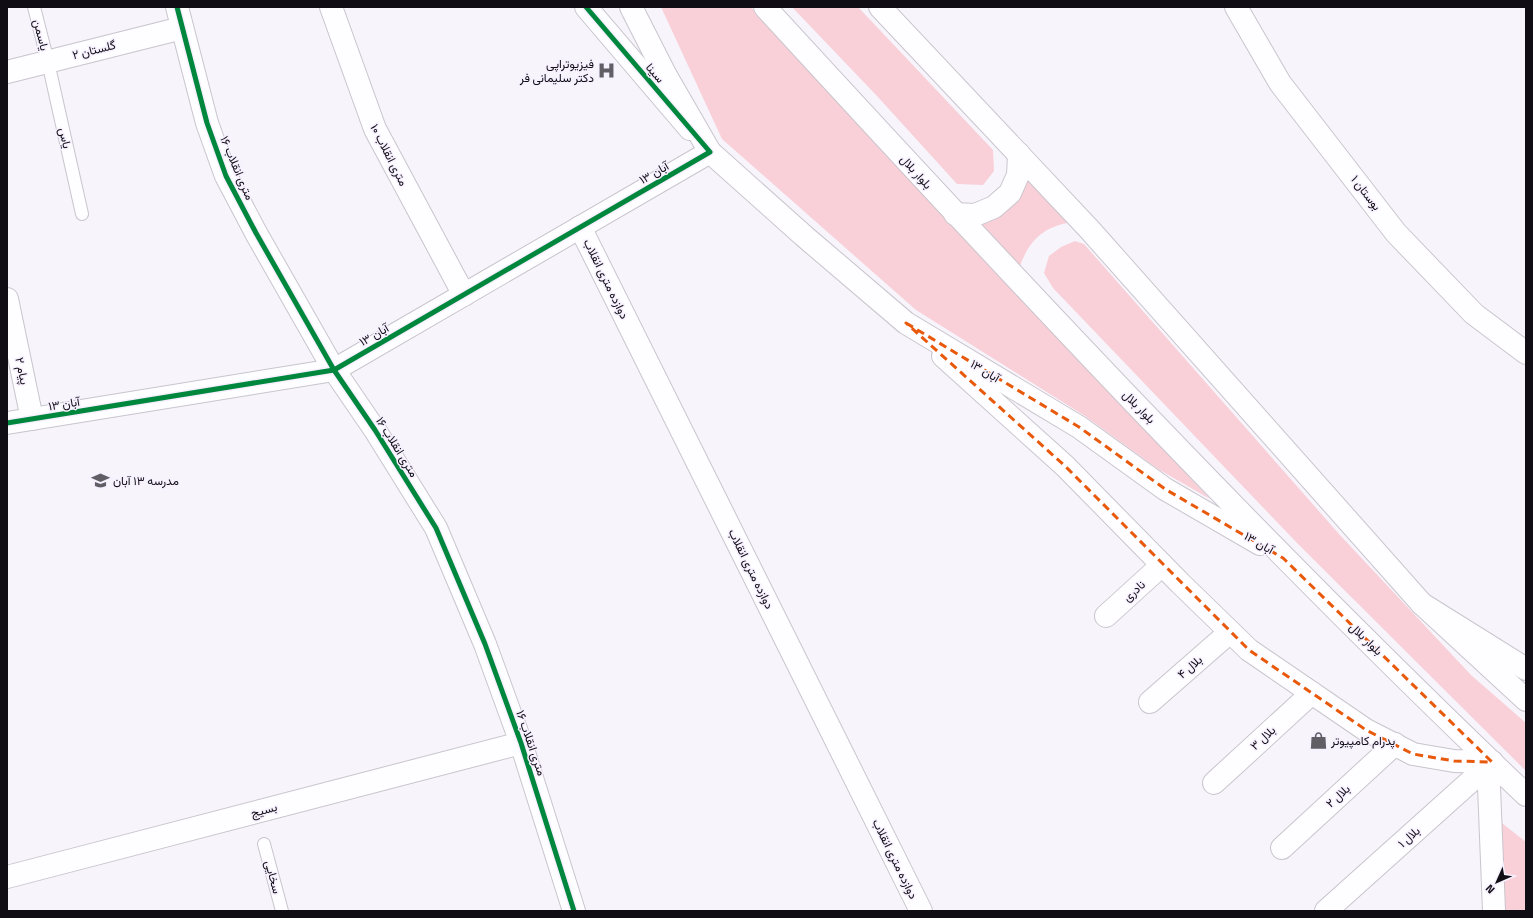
<svg xmlns="http://www.w3.org/2000/svg" width="1533" height="918" viewBox="0 0 1533 918" font-family="'Titillium Web',Vazirmatn,sans-serif">
	<style>
		.green { fill: #f9d0d7 }
		.lines { fill: none; stroke-linecap: round; stroke-linejoin: round }
		.lane-casing { stroke: #c9c5cd; stroke-width: 14 }
		.street-casing { stroke: #c9c5cd; stroke-width: 24 }
		.secondary-casing { stroke: #c9c5cd; stroke-width: 24 }
		.primary-casing { stroke: #c9c5cd; stroke-width: 24 }
		.lane { stroke: #fefdff; stroke-width: 12 }
		.street { stroke: #fefdff; stroke-width: 22 }
		.secondary { stroke: #fefdff; stroke-width: 22 }
		.primary { stroke: #fefdff; stroke-width: 22 }
		.cycleway-casing { stroke: #f7f0ff; stroke-width: 8 }
		.cycleway { stroke: #00873e; stroke-width: 5 }
		.marked { fill: none; stroke: #e8590c; stroke-width: 3; stroke-dasharray: 8 5; stroke-linejoin: round }
		.labels { text-anchor: middle; stroke-width: 3; stroke-linejoin: round; paint-order: stroke }
		.street-label { font-size: 12px; fill: #100d14; stroke: #f7f0ff }
		.poi-label { font-size: 12px; fill: #100d14; stroke: #f7f0ff; text-anchor: start }
	</style>
	<rect width="100%" height="100%" fill="#f7f4fc"/>
	<g class="green">
		<polygon points="661,7 751,7 1210,499 1158,469 1085,416 916,310 722,139"/>
		<polygon points="792,7 858,7 993,150 994,171 983,185 957,184 877,96"/>
		<path d="M1023 170 1075 222C1043 225 1027 242 1018 272L975 224 987 223 998 215Z"/>
		<polygon points="1075,241 1084,244 1339,534 1471,675 1526,723 1526,771 1299,545 1053,288 1044,273 1049,256 1061,247"/>
		<polygon points="1498,820 1526,842 1526,911 1503,911"/>
	</g>
	<g class="lines">
		<defs>
			<g id="lane">
				<polyline points="34,7 48,62 82,214"/>
				<polyline points="264,844 282,911"/>
			</g>
			<g id="street">
				<polyline points="331,7 375,129 464,295"/>
				<polyline points="586,7 690,129"/>
				<polyline points="7,72 182,28"/>
				<polyline points="580,227 921,911"/>
				<polyline points="7,299 32,419"/>
				<polyline points="1106,616 1162,565"/>
				<polyline points="1150,702 1230,632"/>
				<polyline points="1214,783 1312,693"/>
				<polyline points="1282,848 1395,744"/>
				<polyline points="7,877 521,743"/>
				<polyline points="1326,911 1492,762"/>
			</g>
			<g id="secondary">
				<polyline points="177,7 207,123 226,176 256,233 334,370 375,430 436,528 485,644 521,743 574,911"/>
				<polyline points="631,7 665,74 710,152 804,236 906,323 1079,427 1165,489 1260,544"/>
				<path d="M765 7C1012 276 1261 543 1526 795"/>
				<polyline points="880,7 1090,230 1422,604 1526,700"/>
				<polyline points="1236,7 1280,83 1396,233 1474,314 1526,353"/>
				<polyline points="955,214 975,215 994,207 1010,193 1018,175 1019,154"/>
				<polyline points="943,356 1065,466 1180,583 1249,650 1366,730 1413,754 1454,761 1492,762"/>
				<polyline points="7,423 334,370 710,152"/>
			</g>
			<g id="primary">
				<polyline points="1422,604 1526,669"/>
				<polyline points="1492,762 1489,787 1494,911"/>
			</g>
		</defs>
		<use href="#lane" class="lane-casing"/>
		<use href="#street" class="street-casing"/>
		<use href="#secondary" class="secondary-casing"/>
		<use href="#primary" class="primary-casing"/>
		<use href="#lane" class="lane"/>
		<use href="#street" class="street"/>
		<use href="#secondary" class="secondary"/>
		<use href="#primary" class="primary"/>
		<defs>
			<g id="cycleway">
				<polyline points="177,7 207,123 226,176 256,233 334,370 375,430 436,528 485,644 521,743 574,911"/>
				<polyline points="7,423 334,370 710,152 586,7"/>
			</g>
		</defs>
		<use href="#cycleway" class="cycleway-casing"/>
		<use href="#cycleway" class="cycleway"/>
	</g>
	<path class="marked" d="M906 323 1079 427 1165 489 1283 558 1492 762 1454 761 1413 754 1366 730 1249 650 1065 466Z"/>
	<defs>
		<symbol id="hospital-bare" viewBox="-9 -9 18 18"><path d="M-5-5h3v3.5h4V-5h3V5h-3V1.5h-4V5h-3Z" fill="#615e65" stroke="#f7f0ff" stroke-width="2.5" paint-order="stroke"/></symbol>
		<symbol id="school-bare" viewBox="-9 -9 18 18"><path d="M0-5L7-2L0 1L-7-2ZM-4 1L0 2.5L4 1V4Q0 6-4 4Z" fill="#615e65" stroke="#f7f0ff" stroke-width="2.5" paint-order="stroke"/></symbol>
		<symbol id="shop-bare" viewBox="-9 -9 18 18"><path d="M-5-2.5h2.3a2.7 3.5 0 0 1 5.4 0H5L5.5 6h-11ZM-1.5-2.5h3a1.5 2.3 0 0 0-3 0Z" fill="#615e65" stroke="#f7f0ff" stroke-width="2.5" paint-order="stroke"/></symbol>
	</defs>
	<g fill-rule="evenodd">
		<use href="#hospital-bare" x="594" y="58" width="25" height="25"/>
		<use href="#school-bare" x="88" y="468" width="25" height="25"/>
		<use href="#shop-bare" x="1306" y="728" width="25" height="25"/>
	</g>
	<g class="labels">
		<g class="street-label">
			<text transform="translate(41 35) rotate(76)" y="4">یاسمن</text>
			<text transform="translate(94 50) rotate(-14)" y="4">گلستان ۲</text>
			<text transform="translate(655 73) rotate(49)" y="4">سینا</text>
			<text transform="translate(65 138) rotate(77)" y="4">یاس</text>
			<text transform="translate(389 155) rotate(63)" y="4">۱۰ متری انقلاب</text>
			<text transform="translate(237 168) rotate(67)" y="4">۱۶ متری انقلاب</text>
			<text transform="translate(916 172) rotate(48)" y="4">بلوار بلال</text>
			<text transform="translate(654 173) rotate(-30)" y="4">۱۳ آبان</text>
			<text transform="translate(1366 193) rotate(52)" y="4">بوستان ۱</text>
			<text transform="translate(606 279) rotate(64)" y="4">دوازده متری انقلاب</text>
			<text transform="translate(374 335) rotate(-30)" y="4">۱۳ آبان</text>
			<text transform="translate(22 371) rotate(78)" y="4">پیام ۲</text>
			<text transform="translate(985 371) rotate(31)" y="4">۱۳ آبان</text>
			<text transform="translate(64 404) rotate(-9)" y="4">۱۳ آبان</text>
			<text transform="translate(1139 407) rotate(46)" y="4">بلوار بلال</text>
			<text transform="translate(397 447) rotate(58)" y="4">۱۶ متری انقلاب</text>
			<text transform="translate(1259 543) rotate(30)" y="4">۱۳ آبان</text>
			<text transform="translate(751 569) rotate(64)" y="4">دوازده متری انقلاب</text>
			<text transform="translate(1134 591) rotate(-42)" y="4">نادری</text>
			<text transform="translate(1366 639) rotate(44)" y="4">بلوار بلال</text>
			<text transform="translate(1190 667) rotate(-41)" y="4">بلال ۴</text>
			<text transform="translate(1263 738) rotate(-43)" y="4">بلال ۳</text>
			<text transform="translate(531 743) rotate(71)" y="4">۱۶ متری انقلاب</text>
			<text transform="translate(1338 796) rotate(-42)" y="4">بلال ۲</text>
			<text transform="translate(264 810) rotate(-15)" y="4">بسیج</text>
			<text transform="translate(1409 837) rotate(-42)" y="4">بلال ۱</text>
			<text transform="translate(895 859) rotate(64)" y="4">دوازده متری انقلاب</text>
			<text transform="translate(273 877) rotate(75)" y="4">سخایی</text>
		</g>
		<g class="poi-label">
			<text x="594" y="68" text-anchor="end">فیزیوتراپی<tspan x="594" dy="14">دکتر سلیمانی فر</tspan></text>
			<text x="113" y="485">مدرسه ۱۳ آبان</text>
			<text x="1331" y="745">پدرام کامپیوتر</text>
		</g>
	</g>
	<rect width="1533" height="918" fill="none" stroke="#100d14" stroke-width="16"/>
	<g transform="translate(1497 882) rotate(225)" stroke="#f7f0ff" stroke-width="3" paint-order="stroke">
	<path d="M0-3L7 15L0 10L-7 15Z" fill="#100d14"/>
	<text y="-6" font-size="11" font-weight="bold" text-anchor="middle" fill="#100d14">N</text>
	</g>
</svg>
